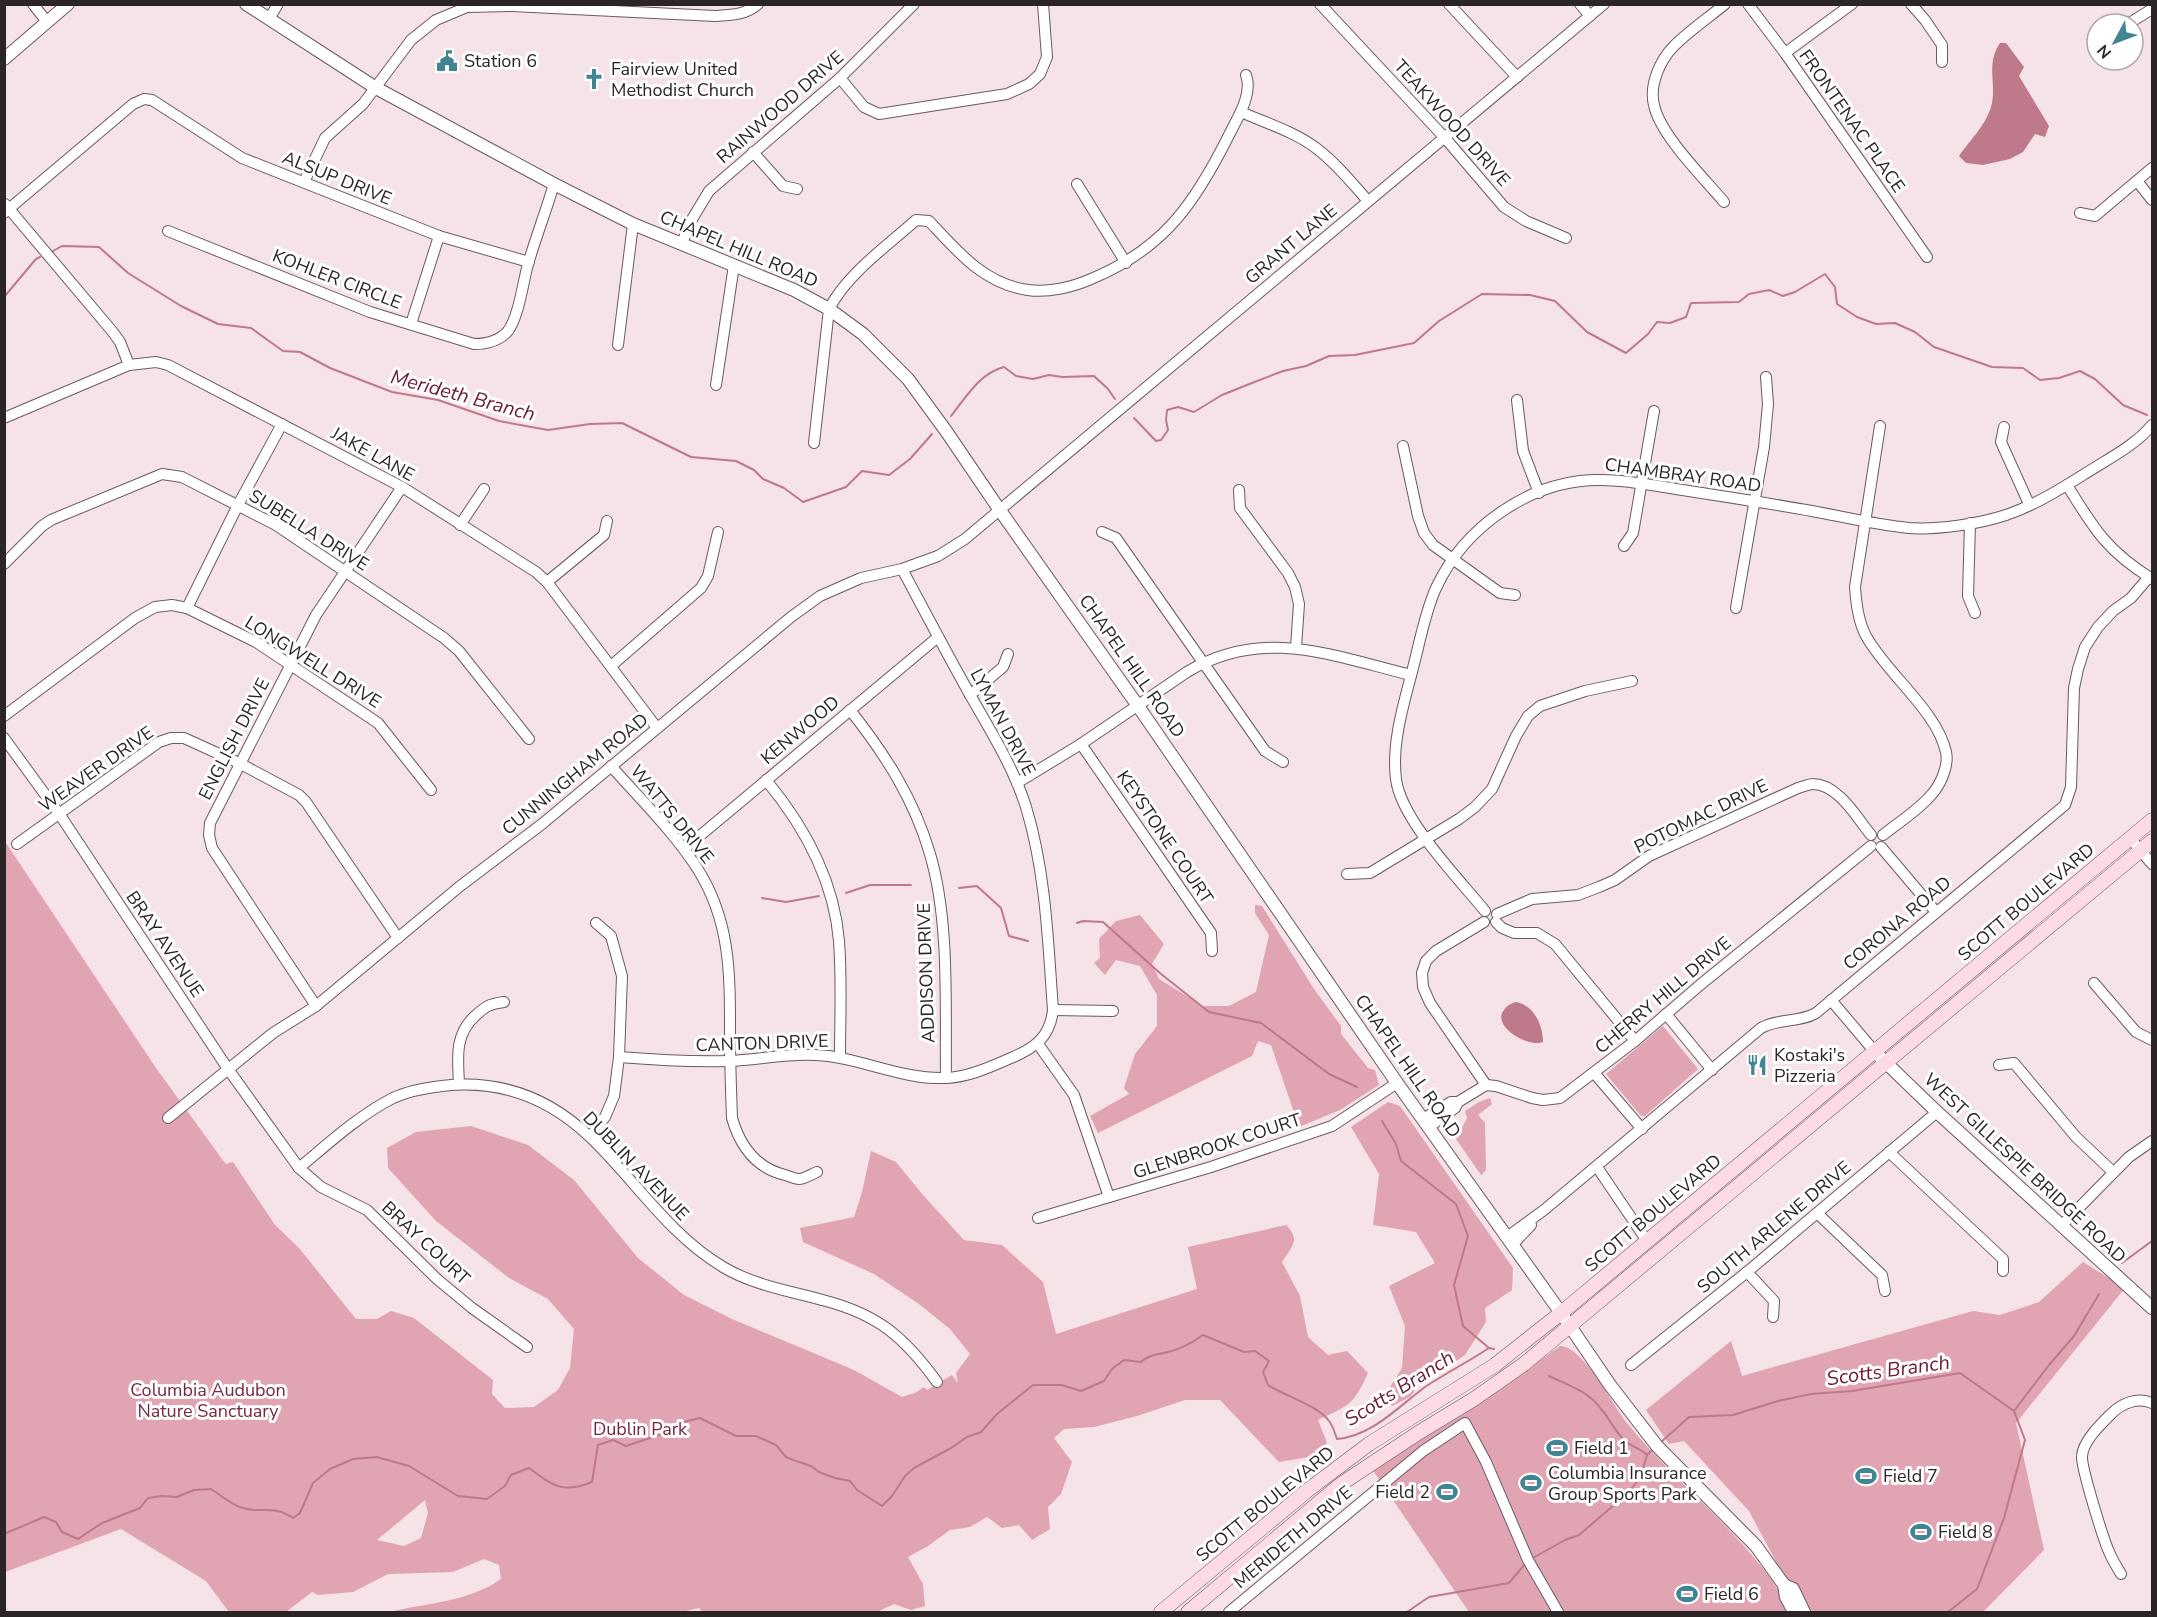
<svg xmlns="http://www.w3.org/2000/svg" width="2157" height="1617" viewBox="0 0 2157 1617" font-family="'Nunito Sans',sans-serif">
	<style>
		.green { fill: #e0a4b2; fill-rule: evenodd }
		.water { fill: #be798a }
		.lines { fill: none; stroke-linecap: round; stroke-linejoin: round }
		.stream { stroke: #be798a; stroke-width: 2 }
		.minor-casing { stroke: #6a5b5e; stroke-width: 12 }
		.tertiary-casing { stroke: #6a5b5e; stroke-width: 14 }
		.secondary-casing { stroke: #6a5b5e; stroke-width: 15 }
		.minor { stroke: #fff; stroke-width: 10 }
		.tertiary { stroke: #fff; stroke-width: 12 }
		.secondary { stroke: #fcdbe4; stroke-width: 14 }
		.labels { text-anchor: middle; stroke-width: 6; stroke-linejoin: round; paint-order: stroke }
		.poi-label { font-size: 18px; fill: #2c2526; stroke: #fff; text-anchor: start }
		.street-label { font-size: 18px; fill: #2c2526; stroke: #fff }
		.park-label { font-size: 18px; fill: #7a2643; stroke: #fff }
		.water-label { font-size: 20px; font-style: italic; fill: #6d1937; stroke: #fff }
	</style>
	<rect width="100%" height="100%" fill="#f5e3e7"/>
	<g class="green">
		<path d="M4 840 156 1068 222 1159 226 1164 233 1162 275 1225 299 1248 356 1319H377L391 1311 414 1318 493 1380 492 1394 505 1408 534 1407 558 1390 570 1368 574 1329 548 1299 509 1278 436 1221 388 1168 387 1148 416 1132 471 1126 528 1145 574 1180 638 1258 684 1295 732 1319 854 1370 902 1397 915 1393 924 1387 927 1390 952 1375 958 1383 956 1373 970 1354 950 1329 919 1304 874 1274 803 1242 800 1228 854 1217 862 1192 871 1151 896 1162 923 1195 964 1240 1002 1245 1043 1282 1056 1334 1197 1289 1188 1247 1286 1225C1301 1240 1292 1246 1282 1262L1300 1296 1308 1337 1328 1355 1347 1351 1368 1373C1353 1406 1349 1405 1318 1420L1327 1443 1315 1456 1279 1462 1220 1400H1185L1137 1416 1094 1427 1064 1429 1054 1438 1072 1462 1061 1494 1048 1507 1050 1529 1032 1540 1019 1525 1002 1528 987 1517 970 1527 950 1530 928 1546 908 1557 923 1584 925 1606 911 1610 894 1604 877 1612H702L699 1608 682 1612H389C426 1603 469 1602 501 1579L499 1565 484 1559 453 1572 388 1574 353 1592 318 1595 312 1592 286 1612H229L206 1581 121 1529 5 1572ZM425 1500 428 1513 421 1538 404 1546 377 1540Z"/>
		<polygon points="1255,905 1262,906 1314,989 1341,1026 1341,1034 1368,1068 1375,1070 1379,1085 1340,1110 1299,1127 1271,1045 1258,1041 1252,1056 1098,1133 1090,1116 1129,1094 1124,1088 1135,1054 1157,1026 1157,995 1140,966 1116,960 1105,975 1094,963 1100,958 1099,939 1116,921 1140,915 1164,944 1152,964 1159,979 1203,1006 1229,1006 1256,992 1269,935 1255,913"/>
		<polygon points="1663,1026 1698,1069 1645,1116 1641,1116 1606,1074"/>
		<polygon points="1490,1098 1492,1104 1478,1115 1485,1123 1486,1170 1481,1175 1456,1139 1467,1118 1465,1111 1479,1102"/>
		<polygon points="1388,1102 1400,1106 1513,1268 1512,1290 1485,1308 1486,1322 1465,1355 1419,1385 1410,1397 1392,1406 1385,1395 1402,1368 1405,1326 1389,1286 1435,1263 1416,1232 1373,1225 1379,1174 1351,1127"/>
		<polygon points="2083,1262 2125,1288 2016,1423 2044,1550 1983,1612 1803,1612 1749,1511 1684,1441 1669,1444 1646,1410 1731,1341 1742,1376 1973,1311 2000,1315 2039,1302"/>
		<path d="M1560 1346C1583 1346 1613 1405 1627 1423 1668 1474 1720 1515 1761 1566 1773 1580 1782 1597 1791 1612H1469L1372 1469 1485 1399Z"/>
	</g>
	<g class="water">
		<path d="M2000 43H2006L2024 67 2019 76 2049 126 2045 137 2035 134 2023 152 2010 159 1983 165 1966 163 1959 156C1970 140 1988 123 1992 103 1996 81 1986 64 2000 43Z"/>
		<path d="M1515 1002C1533 1004 1543 1024 1543 1042 1528 1048 1491 1026 1504 1010 1506 1006 1511 1004 1515 1002Z"/>
	</g>
	<g class="lines">
		<g class="stream">
			<polyline points="53,251 62,246 99,247 128,273 181,306 218,324 251,328 283,351 300,352 330,368 392,392 438,400 499,421 548,430 590,424 622,423 691,457 736,461 754,470 763,479 784,488 803,502 846,487 862,471 889,475 910,459 932,434"/>
			<polyline points="4,297 36,259 40,257"/>
			<path d="M951 416C966 397 980 373 1004 367L1016 376 1033 379 1049 375 1062 377 1094 376 1108 389 1115 399"/>
			<polyline points="1134,418 1156,441 1161,440 1168,430 1166,420 1167,410 1178,407 1194,412 1222,395 1252,383 1283,371 1306,366 1329,356 1355,355 1414,343 1439,321 1482,294 1530,295 1555,301 1587,332 1626,353 1648,334 1657,322 1670,323 1686,317 1691,303 1739,302 1749,294 1769,290 1783,296 1795,292 1825,274 1835,287 1837,304 1857,317 1876,324 1895,323 1915,332 1934,347 1992,367 2023,368 2040,380 2059,378 2080,371 2095,379 2123,405 2147,415"/>
			<polyline points="959,888 977,886 1001,908 1009,936 1028,941"/>
			<polyline points="846,893 870,885 911,885"/>
			<polyline points="762,898 786,902 819,896"/>
			<polyline points="1077,923 1083,921 1103,922 1161,974 1209,1012 1261,1023 1329,1074 1357,1087"/>
			<polyline points="1382,1121 1396,1144 1401,1161 1456,1204 1468,1236 1454,1285 1463,1326 1489,1348"/>
			<polyline points="2122,1263 2152,1241"/>
			<path d="M1549 1376C1568 1385 1588 1391 1601 1409 1609 1418 1615 1431 1624 1440 1631 1447 1641 1448 1647 1455L1653 1449"/>
			<polyline points="1660,1443 1689,1417 1733,1415 1778,1401 1811,1394 1852,1391 1960,1373 2014,1411 2049,1365 2074,1336 2099,1294"/>
			<path d="M4 1534 44 1517 56 1522 62 1532 78 1539 102 1523 140 1508 148 1498 162 1496 177 1497 194 1490 211 1489C222 1496 231 1505 243 1508 262 1514 272 1504 293 1518L300 1513 313 1483 330 1469 353 1459 377 1457 409 1466 458 1496 487 1499 505 1486 511 1475 529 1468C553 1486 563 1494 592 1482L598 1445 613 1440 626 1446 665 1433 687 1421 700 1418 736 1436H756L776 1445 786 1457 793 1460 811 1466 819 1472 835 1478 850 1481 857 1490 882 1506 892 1496 905 1476 914 1468 951 1448 967 1437 981 1432 997 1414 1033 1385H1062L1081 1391 1104 1381 1112 1369 1124 1360 1141 1362C1150 1354 1157 1355 1168 1352 1181 1349 1192 1343 1203 1335L1244 1352 1255 1351 1269 1361 1263 1372 1268 1385C1285 1396 1319 1406 1329 1421 1333 1426 1335 1433 1337 1439 1372 1436 1398 1407 1425 1387 1446 1373 1468 1362 1489 1348L1494 1349"/>
			<polyline points="1531,1559 1565,1540 1579,1535 1628,1493 1640,1478 1647,1455"/>
			<polyline points="1407,1612 1429,1597 1509,1583 1525,1564"/>
			<polyline points="1948,1612 1977,1589 2004,1518 2025,1440 2014,1411"/>
		</g>
		<defs>
			<g id="minor">
				<polyline points="33,4 47,22"/>
				<polyline points="1320,4 1445,138 1504,207 1526,221 1566,238"/>
				<polyline points="1449,4 1517,77"/>
				<polyline points="1580,4 1590,16"/>
				<polyline points="1748,4 1785,53 1927,257"/>
				<polyline points="1911,4 1925,20 1942,45 1942,62"/>
				<polyline points="269,19 278,4"/>
				<polyline points="2128,24 2152,9"/>
				<polyline points="1785,53 1852,4"/>
				<polyline points="840,78 864,107 879,114 1007,94 1029,84 1040,74 1047,57 1043,4"/>
				<path d="M1241 112C1266 123 1295 132 1316 148 1336 163 1352 183 1368 201"/>
				<polyline points="753,152 783,186 797,189"/>
				<polyline points="2137,181 2152,200"/>
				<path d="M304 182 325 138 363 104 411 40 436 20 467 7 512 6 715 16C731 15 746 15 758 4"/>
				<polyline points="1077,184 1126,263"/>
				<path d="M1724 202C1704 178 1660 135 1654 105 1649 85 1660 60 1674 46 1689 31 1708 18 1725 4"/>
				<polyline points="5,204 112,331 120,342 129,365"/>
				<polyline points="4,213 133,104 144,99 152,100 242,158 439,236 529,262"/>
				<polyline points="2080,213 2095,216 2152,168"/>
				<path d="M168 231 370 312 474 344C487 344 499 341 508 331 519 316 523 282 528 264 536 237 546 211 554 184"/>
				<polyline points="682,243 691,221 709,191 840,78 914,4"/>
				<polyline points="411,324 439,236"/>
				<polyline points="618,345 633,224"/>
				<polyline points="716,385 734,265"/>
				<polyline points="1517,400 1523,451 1539,493"/>
				<polyline points="4,418 129,365 156,362 168,365 402,487 536,572 547,582 657,728"/>
				<path d="M1880 426 1855 587C1856 603 1858 621 1866 636 1887 674 1937 711 1946 752 1949 765 1941 784 1932 794 1919 810 1899 822 1883 835"/>
				<polyline points="2004,427 2001,442 2029,504"/>
				<path d="M814 443 829 309C847 274 887 246 916 220L929 221C958 252 984 284 1028 290 1048 293 1073 287 1091 279 1164 249 1195 203 1229 135 1238 117 1253 94 1246 75"/>
				<polyline points="1403,446 1418,516 1424,533 1433,545 1500,593 1515,595"/>
				<path d="M2067 485C2094 529 2107 551 2152 579"/>
				<polyline points="1239,490 1240,508 1288,573 1295,587 1299,604 1296,647"/>
				<polyline points="1970,523 1968,596 1975,613"/>
				<polyline points="460,525 484,489"/>
				<polyline points="1102,532 1116,538 1265,751 1283,762"/>
				<polyline points="1624,546 1633,533 1654,411"/>
				<polyline points="4,564 42,526 51,520 162,474 182,477 276,525 444,638 459,651 529,739"/>
				<polyline points="547,582 604,535 607,521"/>
				<polyline points="187,608 238,505 282,424"/>
				<polyline points="1736,608 1764,447 1768,404 1766,377"/>
				<polyline points="611,666 701,588 708,576 718,532"/>
				<polyline points="970,695 1003,667 1008,654"/>
				<path d="M850 710C885 754 914 799 930 854 950 922 945 1006 946 1078"/>
				<polyline points="4,716 135,618 155,607 172,605 187,608 256,642 378,723 431,790"/>
				<polyline points="4,738 60,815 228,1069 299,1168 321,1187 367,1210 437,1279 472,1308 527,1347"/>
				<polyline points="1081,744 1211,933 1212,951"/>
				<path d="M611 766C640 799 673 831 697 868 731 921 730 975 730 1036 730 1063 731 1091 732 1118 740 1146 756 1168 785 1175 789 1176 795 1179 799 1179 804 1179 812 1174 817 1172"/>
				<path d="M766 780C805 827 834 880 839 941 842 980 840 1019 840 1057"/>
				<path d="M1017 783 1081 744 1187 672C1263 626 1333 656 1411 675"/>
				<polyline points="2130,838 2152,864"/>
				<polyline points="17,844 159,742 171,738 184,738 239,763 299,795 306,802 398,938"/>
				<polyline points="1881,847 1936,912"/>
				<polyline points="684,849 938,637"/>
				<polyline points="1347,874 1370,873 1459,819 1475,807 1492,789 1516,736 1528,716 1540,706 1585,691 1632,681"/>
				<path d="M1485 911C1459 879 1401 820 1396 779 1391 740 1406 697 1415 660 1421 636 1426 610 1436 588 1465 526 1532 479 1601 480 1626 480 1652 485 1676 489 1721 496 1767 503 1812 511 1844 517 1877 525 1909 528 1937 530 1979 524 2006 515 2033 506 2059 490 2083 475 2106 460 2135 446 2152 425"/>
				<path d="M1497 914 1532 899 1578 895 1599 887 1615 880 1649 856 1798 788C1803 787 1808 784 1813 784 1838 784 1857 818 1871 835"/>
				<polyline points="1484,922 1436,951 1426,961 1422,973 1423,987 1430,1003 1486,1085"/>
				<polyline points="1496,922 1502,928 1514,933 1537,933 1555,944 1635,1041"/>
				<polyline points="2094,983 2136,1032 2152,1040"/>
				<polyline points="1831,1000 1875,1052"/>
				<polyline points="316,1006 212,848 209,835 210,823 316,615 402,487"/>
				<polyline points="1053,1010 1113,1011"/>
				<polyline points="1666,1014 1712,1070"/>
				<polyline points="1038,1044 1074,1095 1109,1197"/>
				<path d="M619 1057C656 1060 692 1062 729 1061 757 1060 787 1053 816 1055 860 1057 901 1080 946 1078 969 1077 990 1067 1011 1058 1035 1048 1050 1037 1053 1010 1048 942 1046 873 1026 807 1013 766 990 730 969 693 946 652 924 610 902 569"/>
				<polyline points="1999,1065 2014,1063 2076,1137 2113,1172"/>
				<polyline points="1595,1074 1642,1129"/>
				<path d="M459 1084C458 1059 454 1035 475 1016 486 1006 489 1004 504 1002"/>
				<polyline points="168,1118 273,1033 316,1006 459,887 542,824 791,617 820,596 861,578 902,569 938,556 965,539 1604,4"/>
				<polyline points="1423,1119 1451,1102 1458,1102"/>
				<polyline points="1429,1127 1455,1108 1458,1102 1486,1085 1496,1086 1532,1098 1543,1100 1560,1098 1635,1041 1700,985 1871,846"/>
				<polyline points="590,1137 605,1117 614,1096 619,1057 622,976 611,936 596,923"/>
				<polyline points="1889,1152 2003,1259 2003,1271"/>
				<polyline points="1597,1167 1647,1241"/>
				<path d="M299 1168C329 1143 358 1116 393 1098 408 1091 425 1088 442 1086 500 1079 548 1097 590 1137 636 1181 668 1234 723 1267 755 1286 791 1291 826 1301 879 1315 905 1338 937 1382"/>
				<polyline points="1817,1213 1882,1275 1885,1291"/>
				<polyline points="1038,1218 1211,1167 1332,1126 1397,1083"/>
				<polyline points="2061,1226 2129,1157 2152,1141"/>
				<path d="M1507 1237 1544 1210 1761 1028C1778 1018 1799 1023 1816 1013L2065 805 2071 787 2074 688 2078 669 2085 647 2098 627 2113 611 2131 598 2149 577"/>
				<polyline points="1513,1244 1531,1225"/>
				<polyline points="1747,1272 1774,1301 1773,1317"/>
				<polyline points="1631,1365 1747,1272 1937,1112"/>
				<path d="M2121 1574C2117 1567 2113 1561 2110 1554 2104 1542 2081 1467 2082 1456 2083 1441 2101 1424 2111 1414 2122 1403 2137 1397 2152 1403"/>
				<polyline points="1229,1612 1423,1451 1465,1423 1486,1462 1528,1560 1558,1612"/>
			</g>
			<g id="tertiary">
				<polyline points="246,4 376,88 554,184 633,224 794,290 829,309 863,334 908,379 946,431 999,509 1138,706 1397,1083 1561,1313 1610,1385 1657,1446 1756,1546 1784,1585 1786,1597 1794,1612"/>
				<polyline points="4,59 68,4"/>
				<polyline points="1880,1057 1937,1112 2152,1308"/>
				<polyline points="1784,1585 1793,1589 1804,1612"/>
			</g>
			<g id="secondary">
				<polyline points="1161,1612 1308,1490 1369,1444 1495,1365 1561,1313 2152,820"/>
				<polyline points="1188,1612 1341,1484 1418,1433 1474,1399 1524,1364 2152,841"/>
			</g>
		</defs>
		<use href="#minor" class="minor-casing"/>
		<use href="#tertiary" class="tertiary-casing"/>
		<use href="#secondary" class="secondary-casing"/>
		<use href="#minor" class="minor"/>
		<use href="#tertiary" class="tertiary"/>
		<use href="#secondary" class="secondary"/>
	</g>
	<defs>
		<symbol id="civic-bare" viewBox="-9 -9 18 18"><path d="M-.6-6.5H3V-4.5H.6V-3L4-1V1h2V6H-6V1h2V-1L-.6-3ZM-1.2 2.5V6h2.4V2.5Z" fill="#418593" stroke="#fff" stroke-width="2.5" paint-order="stroke"/></symbol>
		<symbol id="church-bare" viewBox="-9 -9 18 18"><path d="M-1.2-6h2.4v3.5h3.3v2.4h-3.3V6h-2.4V-.1h-3.3v-2.4h3.3Z" fill="#418593" stroke="#fff" stroke-width="2.5" paint-order="stroke"/></symbol>
		<symbol id="restaurant-bare" viewBox="-9 -9 18 18"><path d="M-5-6h1v4h1v-4h1v4h1v-4h1v5L-1.5 .5V6h-2V.5L-5-1ZM5-6V6H3V1.5H1.5Q1.5-4 5-6Z" fill="#418593" stroke="#fff" stroke-width="2.5" paint-order="stroke"/></symbol>
		<symbol id="stadium-bare" viewBox="-9 -9 18 18"><path d="M0-5a6.5 5 0 1 0 0 10a6.5 5 0 1 0 0-10ZM-3.5-1.8h7v3.6h-7Z" fill="#418593" stroke="#fff" stroke-width="2.5" paint-order="stroke"/></symbol>
	</defs>
	<g fill-rule="evenodd">
		<use href="#civic-bare" x="432" y="46" width="30" height="30"/>
		<use href="#church-bare" x="579" y="64" width="30" height="30"/>
		<use href="#restaurant-bare" x="1742" y="1050" width="30" height="30"/>
		<use href="#stadium-bare" x="1542" y="1433" width="30" height="30"/>
		<use href="#stadium-bare" x="1851" y="1461" width="30" height="30"/>
		<use href="#stadium-bare" x="1516" y="1468" width="30" height="30"/>
		<use href="#stadium-bare" x="1432" y="1477" width="30" height="30"/>
		<use href="#stadium-bare" x="1906" y="1517" width="30" height="30"/>
		<use href="#stadium-bare" x="1672" y="1579" width="30" height="30"/>
	</g>
	<g class="labels">
		<g class="poi-label">
			<text x="464" y="67">Station 6</text>
			<text x="611" y="75">Fairview United<tspan x="611" dy="21">Methodist Church</tspan></text>
			<text x="1774" y="1061">Kostaki's<tspan x="1774" dy="21">Pizzeria</tspan></text>
			<text x="1574" y="1454">Field 1</text>
			<text x="1548" y="1479">Columbia Insurance<tspan x="1548" dy="21">Group Sports Park</tspan></text>
			<text x="1883" y="1482">Field 7</text>
			<text x="1430" y="1498" text-anchor="end">Field 2</text>
			<text x="1938" y="1538">Field 8</text>
			<text x="1704" y="1600">Field 6</text>
		</g>
		<g class="street-label">
			<text transform="translate(780 107) rotate(-41)" y="6">RAINWOOD DRIVE</text>
			<text transform="translate(1852 121) rotate(55)" y="6">FRONTENAC PLACE</text>
			<text transform="translate(1452 123) rotate(48)" y="6">TEAKWOOD DRIVE</text>
			<text transform="translate(337 178) rotate(22)" y="6">ALSUP DRIVE</text>
			<text transform="translate(1291 244) rotate(-40)" y="6">GRANT LANE</text>
			<text transform="translate(739 249) rotate(23)" y="6">CHAPEL HILL ROAD</text>
			<text transform="translate(337 279) rotate(21)" y="6">KOHLER CIRCLE</text>
			<text transform="translate(373 454) rotate(29)" y="6">JAKE LANE</text>
			<text transform="translate(1683 475) rotate(8)" y="6">CHAMBRAY ROAD</text>
			<text transform="translate(309 530) rotate(32)" y="6">SUBELLA DRIVE</text>
			<text transform="translate(313 662) rotate(32)" y="6">LONGWELL DRIVE</text>
			<text transform="translate(1132 666) rotate(55)" y="6">CHAPEL HILL ROAD</text>
			<text transform="translate(1003 722) rotate(62)" y="6">LYMAN DRIVE</text>
			<text transform="translate(800 730) rotate(-40)" y="6">KENWOOD</text>
			<text transform="translate(234 739) rotate(-63)" y="6">ENGLISH DRIVE</text>
			<text transform="translate(96 769) rotate(-35)" y="6">WEAVER DRIVE</text>
			<text transform="translate(575 774) rotate(-39)" y="6">CUNNINGHAM ROAD</text>
			<text transform="translate(672 814) rotate(51)" y="6">WATTS DRIVE</text>
			<text transform="translate(1701 816) rotate(-26)" y="6">POTOMAC DRIVE</text>
			<text transform="translate(1165 837) rotate(56)" y="6">KEYSTONE COURT</text>
			<text transform="translate(2026 902) rotate(-40)" y="6">SCOTT BOULEVARD</text>
			<text transform="translate(1897 923) rotate(-40)" y="6">CORONA ROAD</text>
			<text transform="translate(165 944) rotate(56)" y="6">BRAY AVENUE</text>
			<text transform="translate(926 973) rotate(-92)" y="6">ADDISON DRIVE</text>
			<text transform="translate(1663 995) rotate(-40)" y="6">CHERRY HILL DRIVE</text>
			<text transform="translate(762 1043) rotate(-2)" y="6">CANTON DRIVE</text>
			<text transform="translate(1408 1066) rotate(55)" y="6">CHAPEL HILL ROAD</text>
			<text transform="translate(1217 1146) rotate(-18)" y="6">GLENBROOK COURT</text>
			<text transform="translate(636 1166) rotate(46)" y="6">DUBLIN AVENUE</text>
			<text transform="translate(2025 1168) rotate(43)" y="6">WEST GILLESPIE BRIDGE ROAD</text>
			<text transform="translate(1653 1213) rotate(-40)" y="6">SCOTT BOULEVARD</text>
			<text transform="translate(1774 1227) rotate(-40)" y="6">SOUTH ARLENE DRIVE</text>
			<text transform="translate(426 1243) rotate(43)" y="6">BRAY COURT</text>
			<text transform="translate(1265 1504) rotate(-39)" y="6">SCOTT BOULEVARD</text>
			<text transform="translate(1293 1537) rotate(-40)" y="6">MERIDETH DRIVE</text>
		</g>
		<g class="park-label">
			<text x="208" y="1396">Columbia Audubon<tspan x="208" dy="21">Nature Sanctuary</tspan></text>
			<text x="640" y="1435">Dublin Park</text>
		</g>
		<g class="water-label">
			<text transform="translate(463 395) rotate(15)" y="7">Merideth Branch</text>
			<text transform="translate(1888 1370) rotate(-8)" y="7">Scotts Branch</text>
			<text transform="translate(1399 1388) rotate(-32)" y="7">Scotts Branch</text>
		</g>
	</g>
	<rect width="2157" height="1617" fill="none" stroke="#2c2526" stroke-width="12"/>
	<g transform="translate(2115 42) rotate(229)"><circle r="28" fill="#ffffff" stroke="#aba8a8" stroke-width="1.5"/>
	<path d="M0-4.5L10 22L0 15L-10 22Z" fill="#418593"/>
	<text y="-9" font-size="16" font-weight="bold" text-anchor="middle" fill="#2c2526">N</text>
	</g>
</svg>
